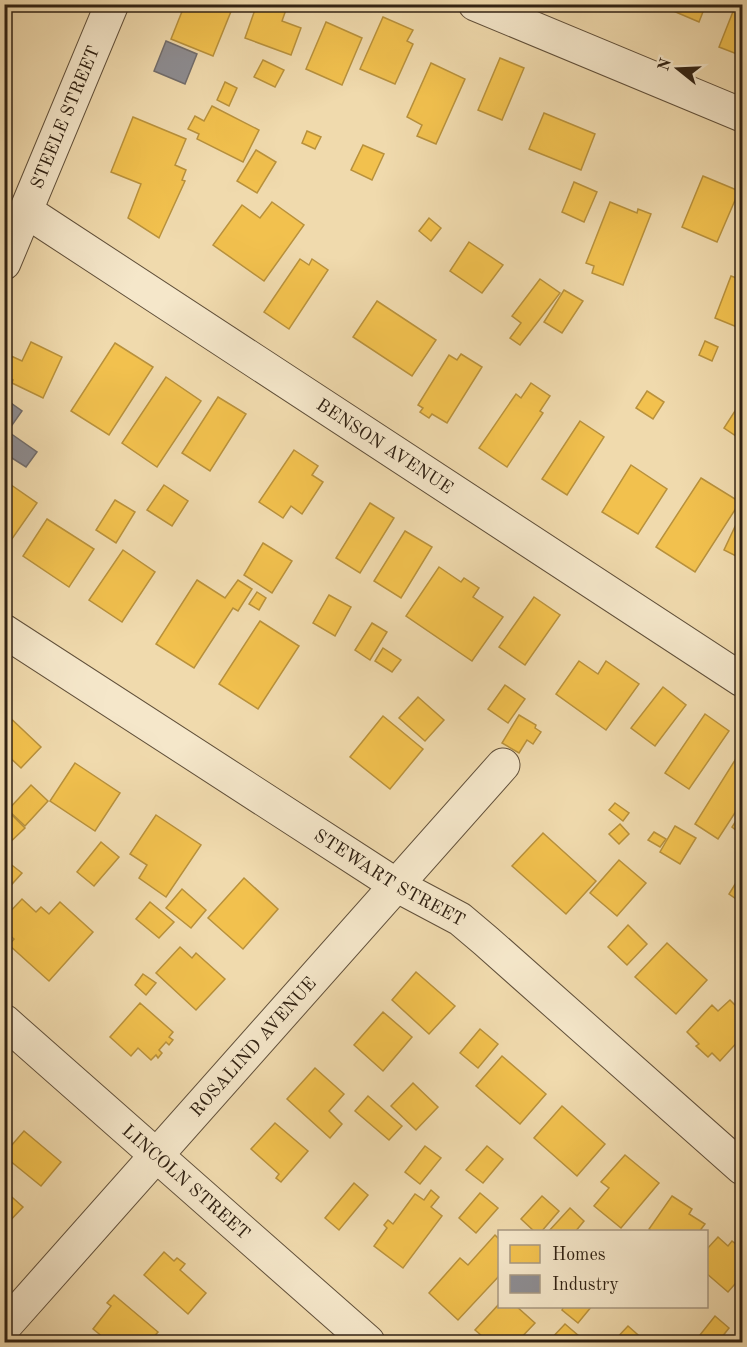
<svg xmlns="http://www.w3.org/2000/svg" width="747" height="1347" viewBox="0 0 747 1347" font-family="'Old Standard TT',serif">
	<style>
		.homes { fill: #f2c14e; stroke: #b8913c; stroke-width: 1.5 }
		.industry { fill: #8d8d92; stroke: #716d6c; stroke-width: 1.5 }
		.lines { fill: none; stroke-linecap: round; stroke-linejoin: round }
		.minor-casing { stroke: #61503a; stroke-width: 35 }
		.minor { stroke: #f5e7ca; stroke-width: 33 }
		.labels { text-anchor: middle; stroke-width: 6; stroke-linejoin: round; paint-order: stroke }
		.street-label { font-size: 18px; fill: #312213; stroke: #f5e7ca }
	</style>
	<rect width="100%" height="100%" fill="#f0daad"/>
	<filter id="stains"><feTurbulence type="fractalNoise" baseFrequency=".00333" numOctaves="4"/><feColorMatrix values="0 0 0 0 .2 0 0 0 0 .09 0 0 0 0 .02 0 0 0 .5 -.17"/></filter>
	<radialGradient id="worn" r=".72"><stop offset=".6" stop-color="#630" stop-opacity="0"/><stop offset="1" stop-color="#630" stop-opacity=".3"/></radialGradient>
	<g class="homes">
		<polygon points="185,4 234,4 213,56 171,39"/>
		<polygon points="257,4 288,4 282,21 301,28 291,55 245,38"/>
		<polygon points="657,4 706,4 699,22"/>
		<polygon points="736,4 742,4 742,56 719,47"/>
		<polygon points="383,17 413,30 407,41 413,44 395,84 360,69"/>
		<polygon points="326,22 362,38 342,85 306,69"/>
		<polygon points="500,58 524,68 502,120 478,110"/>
		<polygon points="263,60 284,70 275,87 254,77"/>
		<polygon points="431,63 465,79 436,144 417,136 422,125 407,117"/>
		<polygon points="225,82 237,88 229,106 217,100"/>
		<polygon points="212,106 259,130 243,162 197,139 199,134 188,129 195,116 204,121"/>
		<polygon points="544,113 595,134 581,170 529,149"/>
		<polygon points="133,117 186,139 175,165 186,170 182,180 185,181 159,238 128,218 141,184 111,172"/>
		<polygon points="307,131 321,137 315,149 302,143"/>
		<polygon points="363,145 384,154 372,180 351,170"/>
		<polygon points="256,150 276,162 257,193 237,181"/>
		<polygon points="703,176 739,191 717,242 682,227"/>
		<polygon points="574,182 597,192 584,222 562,212"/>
		<polygon points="272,202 304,225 264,281 213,245 242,205 260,218"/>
		<polygon points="610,202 637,213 638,209 651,214 623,285 592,273 594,266 586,263"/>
		<polygon points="429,218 441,228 431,241 419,231"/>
		<polygon points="469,242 503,265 482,293 450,271"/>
		<polygon points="300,259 309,265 312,259 328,270 289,329 264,312"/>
		<polygon points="731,276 742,280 742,315 737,327 715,318"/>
		<polygon points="540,279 560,293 520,345 510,338 521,323 512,316"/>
		<polygon points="564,290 583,301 562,333 544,322"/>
		<polygon points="377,301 436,340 412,376 353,337"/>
		<polygon points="705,341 718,347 712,361 699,355"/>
		<polygon points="31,342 62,357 43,398 12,383 13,380 4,376 4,364 9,355 22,361"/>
		<polygon points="115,343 153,367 109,435 71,411"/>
		<polygon points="461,354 482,367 447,423 432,414 429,418 420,412 423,408 418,405 449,355 457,360"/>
		<polygon points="166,377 201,401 157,467 122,443"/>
		<polygon points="531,383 550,396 540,411 543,413 507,467 479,448 516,394 521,398"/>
		<polygon points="647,391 664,402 653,419 636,408"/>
		<polygon points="218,397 246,414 210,471 182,453"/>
		<polygon points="742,400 742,440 724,428"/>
		<polygon points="580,421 604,437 567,495 542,479"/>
		<polygon points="294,450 318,466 312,475 323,482 302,514 291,506 283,518 259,502"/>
		<polygon points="631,465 667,489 638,534 602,512"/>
		<polygon points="701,478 740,502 695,572 656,547"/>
		<polygon points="4,480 37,503 7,546 4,544"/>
		<polygon points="164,485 188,501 172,526 147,510"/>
		<polygon points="115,500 135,512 116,543 96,530"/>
		<polygon points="370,503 394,518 360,573 336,558"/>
		<polygon points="739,518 742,520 742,559 724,550"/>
		<polygon points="47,519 94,549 69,587 23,556"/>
		<polygon points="405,531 432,547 401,598 374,581"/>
		<polygon points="263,543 292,561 272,593 244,575"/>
		<polygon points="123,550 155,572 122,622 89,600"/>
		<polygon points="439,567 461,582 464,578 479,588 473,597 503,617 472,661 406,616"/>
		<polygon points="197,580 225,598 238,580 252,589 238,611 233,608 194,668 156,644"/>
		<polygon points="257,592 266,598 259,610 249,604"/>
		<polygon points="329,595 351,607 335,636 313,623"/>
		<polygon points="534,597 560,615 525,665 499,647"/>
		<polygon points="260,621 299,646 258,709 219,684"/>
		<polygon points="372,623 387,632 370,660 355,650"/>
		<polygon points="383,648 401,660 392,672 375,661"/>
		<polygon points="579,661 598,674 606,661 639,684 606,730 556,694"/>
		<polygon points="505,685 525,699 508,723 488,709"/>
		<polygon points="663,687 686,705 655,746 631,728"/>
		<polygon points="418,697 444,720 425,741 399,718"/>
		<polygon points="4,712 41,747 21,768 4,752"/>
		<polygon points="705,714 729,731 689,789 665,773"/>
		<polygon points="519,715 536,725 535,728 541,732 533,744 527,740 519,753 502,743"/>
		<polygon points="383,716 423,749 390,789 350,757"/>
		<polygon points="742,749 742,802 718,839 695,824"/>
		<polygon points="75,763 120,793 95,831 50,801"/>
		<polygon points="31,785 48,801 25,826 8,810"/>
		<polygon points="615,803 629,813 623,821 609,810"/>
		<polygon points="742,811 742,835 732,827"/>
		<polygon points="9,812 25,828 4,848 4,817"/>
		<polygon points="156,815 201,845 166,897 139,878 147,865 130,854"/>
		<polygon points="620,824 629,834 619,844 609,834"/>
		<polygon points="675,826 696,838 680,864 660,852"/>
		<polygon points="654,832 666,839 660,847 648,840"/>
		<polygon points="543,833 596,881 566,914 512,866"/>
		<polygon points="101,842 119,857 94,886 77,872"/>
		<polygon points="4,859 22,873 4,893"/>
		<polygon points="619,860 646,883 617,916 590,893"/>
		<polygon points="742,873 742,903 729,894"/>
		<polygon points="244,878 278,909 243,949 208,918"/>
		<polygon points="182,889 206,910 191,928 166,908"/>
		<polygon points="22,899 36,912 41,907 49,914 60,902 93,932 49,981 9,945 14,939 4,930 4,918"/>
		<polygon points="150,902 174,922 159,938 136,919"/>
		<polygon points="628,925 647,944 627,965 608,947"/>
		<polygon points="667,943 707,980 676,1014 635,977"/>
		<polygon points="180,947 192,958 196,953 225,979 196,1010 156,973"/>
		<polygon points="416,972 455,1006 429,1034 392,1000"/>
		<polygon points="143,974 156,983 146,995 135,985"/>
		<polygon points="730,1000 742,1012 742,1018 737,1024 742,1029 742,1037 720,1061 712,1053 708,1057 696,1046 699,1044 687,1032 712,1005 718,1011"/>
		<polygon points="140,1003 173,1032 169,1037 173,1040 169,1045 166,1042 159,1050 162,1053 158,1058 156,1055 151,1060 138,1048 131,1056 110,1037"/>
		<polygon points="383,1012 412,1037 383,1071 354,1045"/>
		<polygon points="480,1029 498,1044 478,1068 460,1053"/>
		<polygon points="502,1056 546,1094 520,1124 476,1086"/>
		<polygon points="315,1068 344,1094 329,1111 342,1124 330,1138 287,1099"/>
		<polygon points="413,1083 438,1107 416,1130 391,1106"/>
		<polygon points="368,1096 402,1126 389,1140 355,1111"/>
		<polygon points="562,1106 605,1144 577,1176 534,1138"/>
		<polygon points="275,1123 308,1151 281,1182 276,1178 279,1174 251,1149"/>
		<polygon points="24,1131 61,1162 41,1186 4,1156 4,1154"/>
		<polygon points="425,1146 441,1158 420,1184 405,1172"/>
		<polygon points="487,1146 503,1159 483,1183 466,1170"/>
		<polygon points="625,1155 659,1183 621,1228 594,1206 609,1188 601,1182"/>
		<polygon points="354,1183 368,1195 339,1230 325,1218"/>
		<polygon points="4,1190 23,1207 4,1227"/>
		<polygon points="431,1190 439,1197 431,1207 442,1216 403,1268 374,1246 387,1228 384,1225 388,1220 393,1224 415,1194 424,1200"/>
		<polygon points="480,1193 498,1208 476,1233 459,1218"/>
		<polygon points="542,1196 559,1211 541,1232 535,1232 521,1219"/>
		<polygon points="672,1196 692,1209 689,1214 705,1224 699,1232 653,1232 649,1229"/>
		<polygon points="570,1208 584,1221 575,1232 548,1232"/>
		<polygon points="495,1235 500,1240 500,1275 458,1320 429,1293 460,1258 468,1265"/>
		<polygon points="718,1237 728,1246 732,1241 742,1249 738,1254 742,1258 742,1276 728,1292 706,1273 706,1250"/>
		<polygon points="164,1252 174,1261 177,1258 185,1264 180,1270 206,1293 188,1314 144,1275"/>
		<polygon points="114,1295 158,1332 151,1340 154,1342 109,1342 93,1329 111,1306 107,1303"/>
		<polygon points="500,1303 500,1306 516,1306 535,1323 517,1342 489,1342 475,1330"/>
		<polygon points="564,1306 592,1306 578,1323 562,1310"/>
		<polygon points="715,1316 729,1328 718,1342 700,1342 696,1340"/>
		<polygon points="565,1324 586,1342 548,1342"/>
		<polygon points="628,1326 645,1341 643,1342 613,1342"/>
	</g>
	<g class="industry">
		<polygon points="166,41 197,54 185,84 154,71"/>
		<polygon points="4,398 22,411 10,428 4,424"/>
		<polygon points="10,433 37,452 26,467 4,453 4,441"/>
	</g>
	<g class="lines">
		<defs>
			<g id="minor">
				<polyline points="475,4 742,115"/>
				<path id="s1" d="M26 211 742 680"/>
				<path id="s2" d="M4 263 112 4"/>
				<path id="s3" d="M4 631 396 885 460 919 486 941 742 1168"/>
				<path id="s4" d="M4 1021 368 1342"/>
				<path id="s5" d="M4 1327 503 765"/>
			</g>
		</defs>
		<use href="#minor" class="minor-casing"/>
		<use href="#minor" class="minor"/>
	</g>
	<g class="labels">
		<g class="street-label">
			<text dy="6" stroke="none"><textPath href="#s2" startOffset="158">STEELE STREET</textPath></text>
			<text dy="6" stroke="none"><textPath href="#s1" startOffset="429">BENSON AVENUE</textPath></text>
			<text dy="6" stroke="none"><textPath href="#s3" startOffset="458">STEWART STREET</textPath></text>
			<text dy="6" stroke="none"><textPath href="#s5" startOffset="375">ROSALIND AVENUE</textPath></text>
			<text dy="6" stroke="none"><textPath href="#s4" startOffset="243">LINCOLN STREET</textPath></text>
		</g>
	</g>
	<rect width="747" height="1347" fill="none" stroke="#f0daad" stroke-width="24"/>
	<rect x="6" y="6" width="735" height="1335" fill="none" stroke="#312213" stroke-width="3"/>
	<rect x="12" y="12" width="723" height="1323" fill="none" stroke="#312213" stroke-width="1.5"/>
	<rect x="498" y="1230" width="210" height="78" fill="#f5e7ca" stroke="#a79881" stroke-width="1.5"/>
	<rect x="510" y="1245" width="30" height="18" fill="#f2c14e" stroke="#a79881" stroke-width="1.5"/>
	<text x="552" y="1260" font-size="18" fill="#312213">Homes</text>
	<rect x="510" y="1275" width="30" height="18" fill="#8d8d92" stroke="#a79881" stroke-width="1.5"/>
	<text x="552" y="1290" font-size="18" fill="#312213">Industry</text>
	<g transform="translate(678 69) rotate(288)" stroke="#f5e7ca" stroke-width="4.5" paint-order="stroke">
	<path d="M0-4.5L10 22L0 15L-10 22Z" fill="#312213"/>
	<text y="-9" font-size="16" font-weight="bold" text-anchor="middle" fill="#312213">N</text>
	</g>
	<rect width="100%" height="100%" filter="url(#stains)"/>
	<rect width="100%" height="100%" fill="url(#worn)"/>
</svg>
